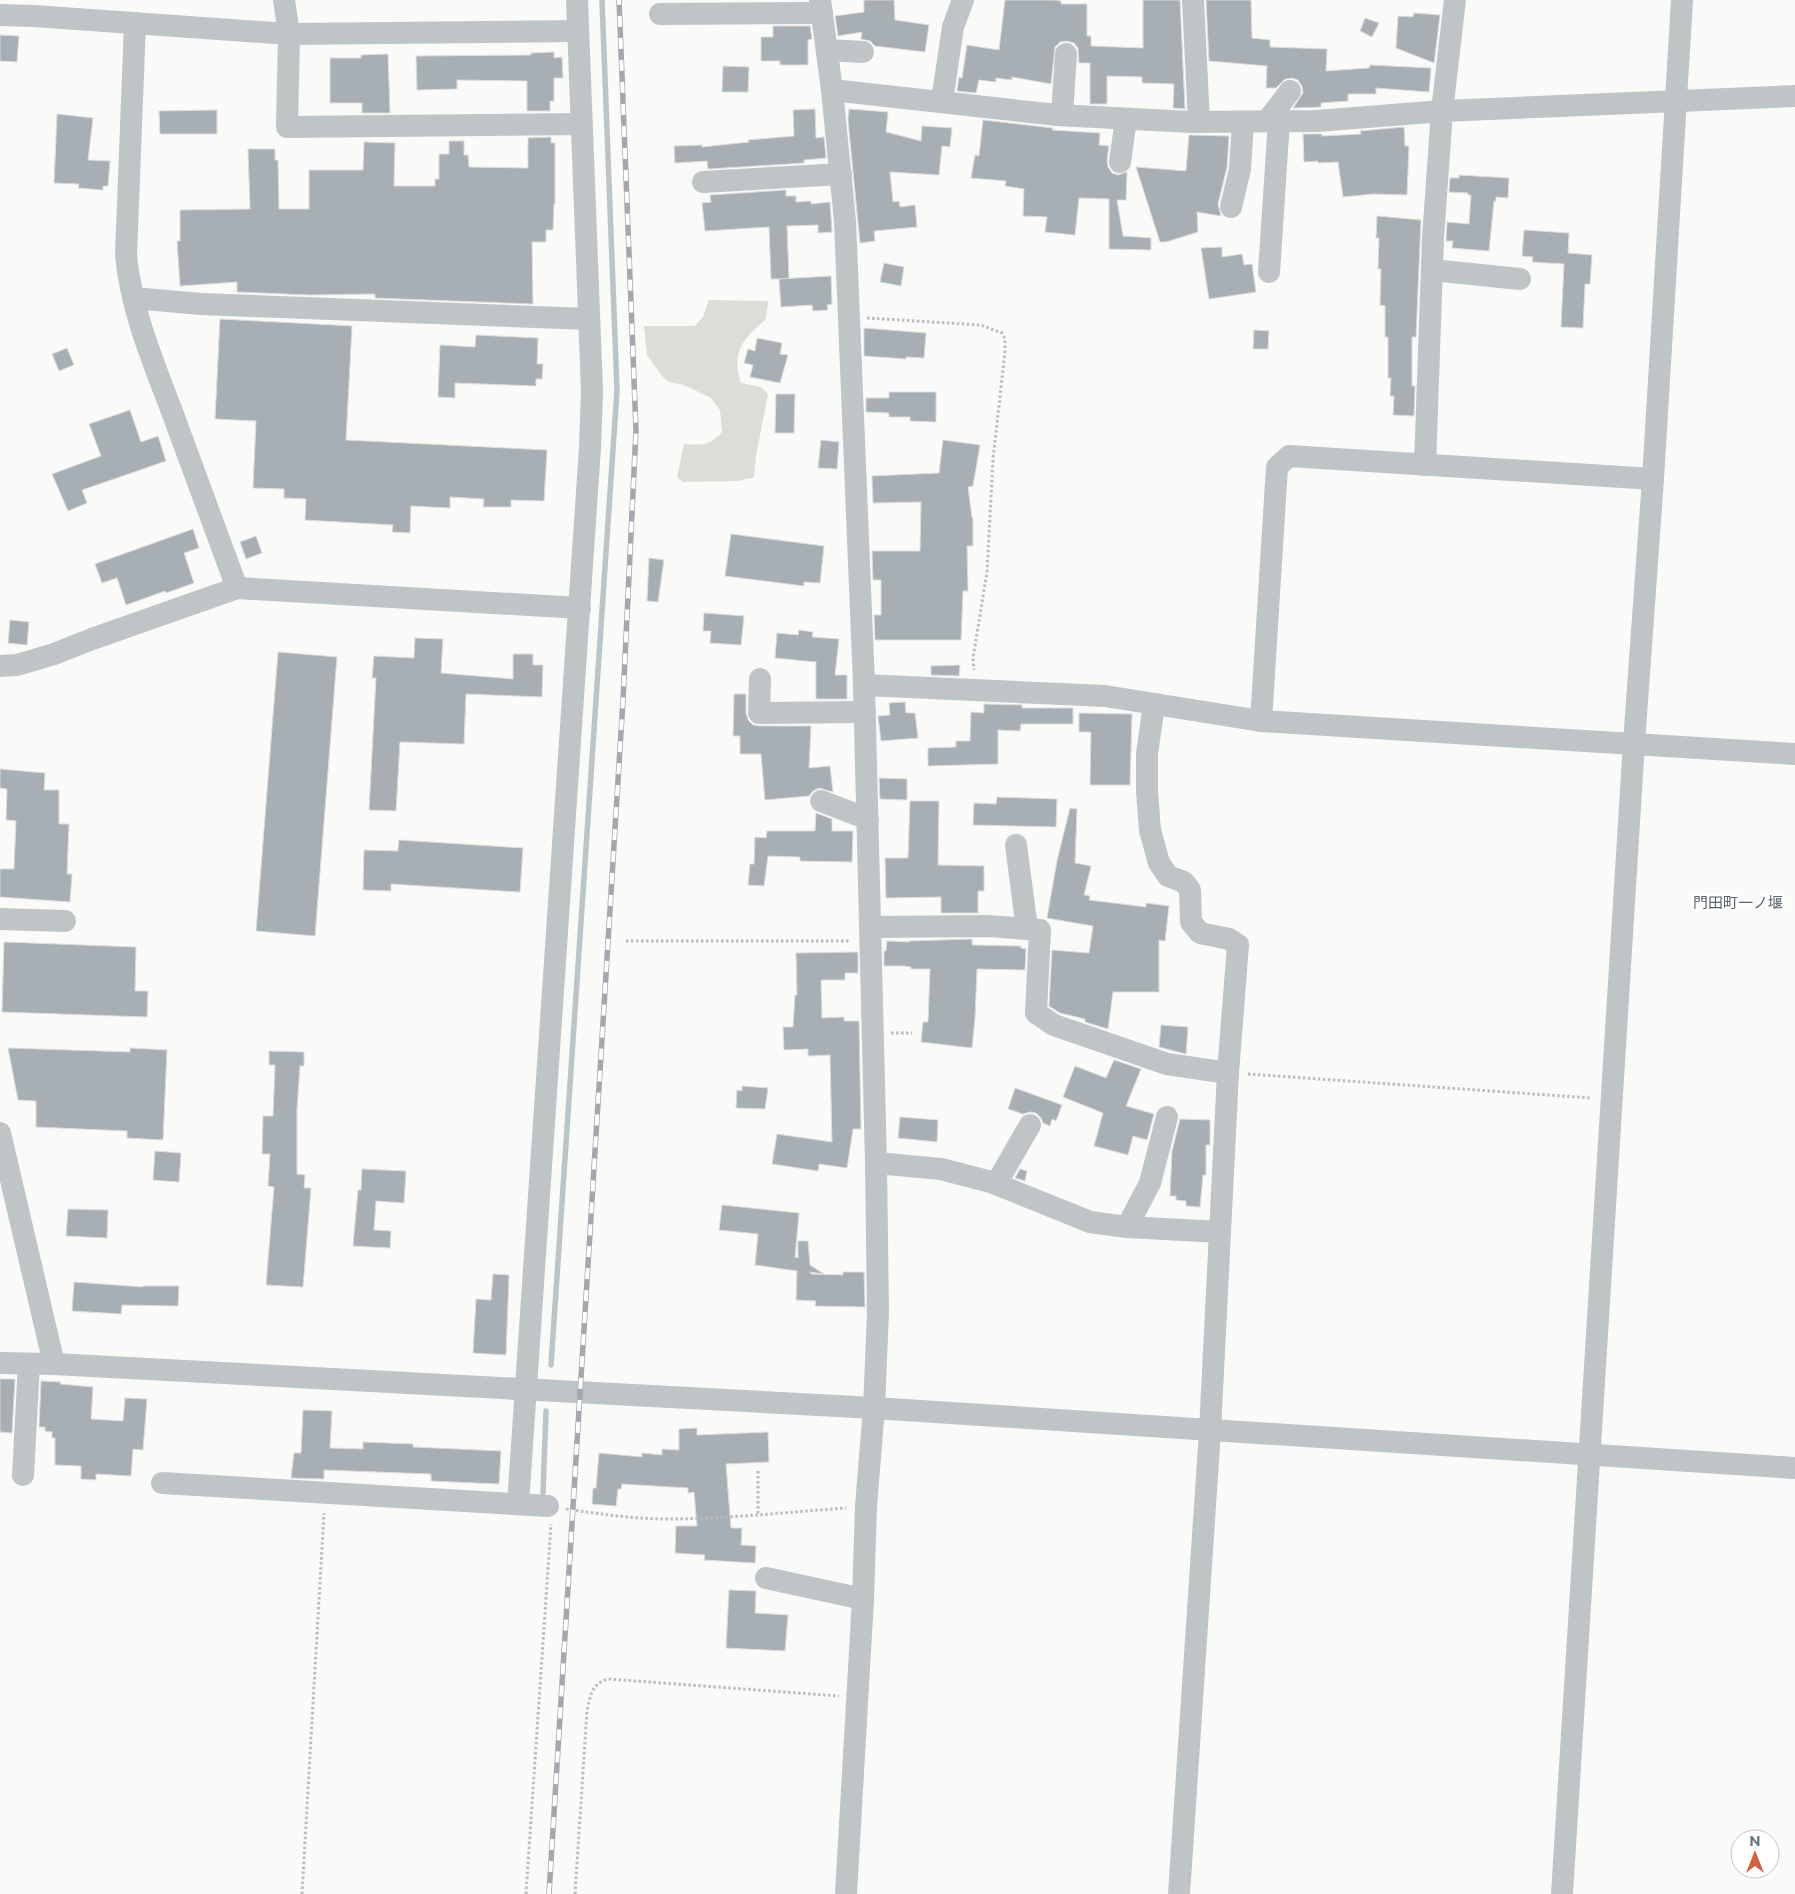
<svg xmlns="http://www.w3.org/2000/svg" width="1795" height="1894" viewBox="0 0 1795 1894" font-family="Montserrat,'Noto Sans JP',sans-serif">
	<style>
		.green { fill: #daded7 }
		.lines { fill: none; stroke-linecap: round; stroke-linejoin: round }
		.stream { stroke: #bbc4c8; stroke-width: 5.5 }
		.building { fill: #a7afb4; stroke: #dcdcda }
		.path { stroke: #babdc0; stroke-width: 3; stroke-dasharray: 2.5 2.5; stroke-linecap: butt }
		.minor { stroke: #bfc4c7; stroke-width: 22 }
		.rail-casing { stroke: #a2a8ad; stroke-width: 5.5 }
		.rail { stroke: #fff; stroke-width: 4; stroke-dasharray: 11; stroke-linecap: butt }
		.labels { text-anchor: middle; stroke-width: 5; stroke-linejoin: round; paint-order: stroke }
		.quarter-label { font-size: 15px; fill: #59636b; stroke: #fff }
	</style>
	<rect width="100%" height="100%" fill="#fafaf8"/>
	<path class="green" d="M709 300 768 301 766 319C743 339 731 351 741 383L761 387 768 394 756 456 754 477 738 481 683 482 677 477 684 444C703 445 709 446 722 432L720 410 711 398 684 385 669 382 662 376 647 355 644 326H695L703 317Z"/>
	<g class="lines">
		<g class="stream">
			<polyline points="551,1365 617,390 602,0"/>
			<polyline points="543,1493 546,1411"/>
		</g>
	</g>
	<g class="building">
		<polygon points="864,0 894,0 895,20 929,25 925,52 875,46 870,41 861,39 862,32 838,36 835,16 864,12"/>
		<polygon points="1005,0 1054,0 1061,1 1061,4 1087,4 1087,36 1091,36 1091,46 1143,48 1143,0 1180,0 1185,109 1173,108 1174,84 1142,83 1142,77 1107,76 1107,104 1090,104 1090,63 1079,63 1078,48 1074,43 1067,41 1060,42 1055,47 1051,84 1012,77 1012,80 996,78 996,82 979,80 976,93 957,91 959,77 962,78 967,45 999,50"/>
		<polygon points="1206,0 1251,0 1252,38 1270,40 1270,47 1327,49 1326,71 1369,68 1370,65 1431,68 1429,92 1376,88 1376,94 1348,94 1348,101 1321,103 1321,107 1293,108 1303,93 1302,86 1298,80 1292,78 1285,79 1276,88 1266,88 1267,66 1209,61"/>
		<polygon points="1414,13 1440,15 1434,63 1396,48 1398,16 1413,17"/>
		<polygon points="1365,18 1379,23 1372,37 1360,31"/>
		<polygon points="773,26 810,26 812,39 808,40 808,65 780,65 780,61 761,61 761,37 773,37"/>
		<polygon points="0,35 19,36 17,62 0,61"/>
		<polygon points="554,52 554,58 562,57 563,78 554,78 554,101 550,101 550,111 527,111 527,81 457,80 457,89 417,90 416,56 531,55 531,53"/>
		<polygon points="388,54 390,113 362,113 362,103 330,103 330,58 361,58 361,55"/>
		<polygon points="723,66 749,67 748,92 722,92"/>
		<polygon points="815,109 816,138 824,137 826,158 804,160 804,163 708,169 707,161 675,163 674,146 702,145 702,147 749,142 748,140 794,136 793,110"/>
		<polygon points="849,109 888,112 886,132 921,141 922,126 952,128 950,147 942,146 939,175 890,172 893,202 899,201 900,207 915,205 917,227 874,231 875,241 860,243 848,120"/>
		<polygon points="217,110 217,134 160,134 159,111"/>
		<polygon points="57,114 93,118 88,160 110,161 108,186 103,186 103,190 78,188 79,184 54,183"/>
		<polygon points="983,120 1053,128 1052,130 1100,133 1099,145 1109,146 1107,160 1108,167 1112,173 1118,175 1127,172 1126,200 1117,200 1123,236 1151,238 1151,250 1109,249 1109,199 1079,198 1075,235 1045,232 1047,217 1023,216 1024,189 1005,186 1006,181 971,178 975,155 979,156"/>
		<polygon points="1404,127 1405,146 1409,146 1407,195 1373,194 1343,197 1338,162 1318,163 1318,161 1304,162 1303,134 1322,134 1322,136 1361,134 1360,131"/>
		<polygon points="1189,135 1229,136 1227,167 1218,204 1221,216 1197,212 1198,232 1166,242 1160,242 1136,167 1186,171"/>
		<polygon points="551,137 551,143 555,143 555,204 554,204 553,230 546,230 546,242 532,242 533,304 375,298 375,294 310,295 237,292 237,282 180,286 177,241 180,241 180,210 250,209 248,149 275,149 275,160 278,160 279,209 309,209 309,170 363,170 364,142 395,143 394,186 435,186 435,179 439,179 439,154 449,154 449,141 464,141 464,155 468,155 469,167 528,168 528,138"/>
		<polygon points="1459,175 1509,178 1508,198 1496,197 1496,201 1494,201 1489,251 1452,248 1453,241 1446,241 1447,222 1469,224 1471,195 1468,195 1468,193 1449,192 1450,178 1459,178"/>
		<polygon points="786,190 786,196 796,196 796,202 811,201 811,204 830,202 832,232 818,233 818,225 787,226 789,279 771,279 769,227 705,231 702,203 711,202 710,195"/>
		<polygon points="1377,216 1421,220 1416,337 1412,337 1412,386 1415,386 1414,416 1393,415 1394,396 1390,396 1391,378 1388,378 1388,337 1385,337 1385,306 1380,305 1381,269 1378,269 1379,238 1376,238"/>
		<polygon points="1524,230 1569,233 1568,253 1592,255 1590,284 1585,284 1583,328 1561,327 1564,264 1532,262 1533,257 1522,256"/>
		<polygon points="1222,247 1222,257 1242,254 1244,265 1252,264 1256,292 1209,299 1201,248"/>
		<polygon points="884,263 904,267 901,286 880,282"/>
		<polygon points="831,276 832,304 827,305 828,310 813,311 812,305 781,307 779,279"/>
		<polygon points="220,319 352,326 346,440 547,450 544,501 511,500 511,507 483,507 484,499 450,497 450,508 411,506 410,533 392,532 393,525 305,520 306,499 284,498 284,489 253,488 256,421 215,419"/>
		<polygon points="864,328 926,333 924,358 906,357 906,359 864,356"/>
		<polygon points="1254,330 1269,331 1268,349 1253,349"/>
		<polygon points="476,335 538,338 537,364 543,364 542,379 536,379 536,386 455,383 455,398 438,397 440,345 475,347"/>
		<polygon points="757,338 782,343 780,354 788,355 780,383 750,377 753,365 744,363 748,349 755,351"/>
		<polygon points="67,348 74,365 59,371 52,354"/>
		<polygon points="889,392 936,392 936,422 910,421 910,417 889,417 889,413 866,412 866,398 889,398"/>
		<polygon points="776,394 795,394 794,433 775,433"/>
		<polygon points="130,410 141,442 158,436 166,461 82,490 87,503 68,511 52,474 101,456 89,424"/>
		<polygon points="821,440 839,442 837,469 818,468"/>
		<polygon points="943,440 980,445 973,486 968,487 972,518 973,518 973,546 967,546 968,591 963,591 961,640 875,640 874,615 881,615 881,580 873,580 872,551 920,551 921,502 873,503 872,476 939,473"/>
		<polygon points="193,529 199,548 184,553 194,583 166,593 165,591 126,605 117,578 102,583 95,564"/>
		<polygon points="731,534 824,546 820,583 804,582 804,586 725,576"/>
		<polygon points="256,536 262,553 246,559 240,542"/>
		<polygon points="649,558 664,560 658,602 647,601"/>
		<polygon points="704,613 744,616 741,645 710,643 711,631 703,631"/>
		<polygon points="10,620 29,622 27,645 8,643"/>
		<polygon points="799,630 813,632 812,637 839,639 835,675 847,675 847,699 816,699 816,662 775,658 777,633 798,635"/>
		<polygon points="415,638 443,639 441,673 513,679 513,654 533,654 533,665 543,665 542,697 466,694 464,744 400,742 396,811 369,810 376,678 372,678 374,656 414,658"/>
		<polygon points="278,652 337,657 315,936 256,931"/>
		<polygon points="960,665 959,676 931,675 931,666"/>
		<polygon points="734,694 746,694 746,713 748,720 753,725 759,726 811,726 809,768 830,766 833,792 819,788 813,791 809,796 765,800 761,754 740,754 740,736 733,736"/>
		<polygon points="905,702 906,713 915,713 918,738 881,741 878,716 890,715 889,703"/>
		<polygon points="984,704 1022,705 1022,708 1073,708 1073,724 1021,724 1020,731 998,730 998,764 928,766 928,748 956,747 956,741 970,741 971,712 984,713"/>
		<polygon points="1079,713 1132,714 1130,785 1090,785 1091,732 1079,732"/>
		<polygon points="0,769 45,773 44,790 59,790 59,824 69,824 67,874 72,874 70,902 0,897 0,869 14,869 16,821 6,820 7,789 0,788"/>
		<polygon points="879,778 907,779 907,800 880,799"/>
		<polygon points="997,797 1057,799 1056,827 973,825 974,803 996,804"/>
		<polygon points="910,801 939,801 938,865 984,866 984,891 978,891 978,913 941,913 941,897 886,898 885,858 908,858"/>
		<polygon points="1070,808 1077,809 1075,863 1091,866 1084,895 1090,896 1089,900 1146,907 1146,903 1169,906 1165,941 1159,940 1159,992 1113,992 1108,1029 1085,1022 1085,1019 1060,1013 1049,1006 1052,950 1089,953 1093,926 1047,918 1057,861"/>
		<polygon points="816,813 832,819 832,831 853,831 852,862 800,861 800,857 768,856 764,886 748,885 750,864 754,864 755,837 766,838 767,831 815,831"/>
		<polygon points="399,840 523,848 520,892 391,884 391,891 363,890 364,850 398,851"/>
		<polygon points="972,939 972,945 1021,946 1021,948 1026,949 1025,970 977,969 975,1018 972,1048 921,1042 923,1022 928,1022 930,969 911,969 911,967 904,966 884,966 884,951 886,951 887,941 909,942 909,941"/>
		<polygon points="4,942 136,947 135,991 148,991 147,1017 2,1012"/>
		<polygon points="858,952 858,973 845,973 845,980 821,980 822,1018 844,1017 844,1021 859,1021 861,1129 853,1129 847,1168 819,1164 818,1171 772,1164 777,1134 832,1142 830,1055 808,1056 808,1049 784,1050 783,1027 793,1027 795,995 797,995 796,953"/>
		<polygon points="1161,1025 1188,1027 1186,1054 1159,1047"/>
		<polygon points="8,1048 130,1052 130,1048 167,1050 163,1140 127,1138 127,1131 36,1127 36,1101 18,1100"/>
		<polygon points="269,1051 304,1052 304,1066 300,1066 297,1109 297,1174 305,1175 304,1188 311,1188 303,1287 266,1285 274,1187 268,1186 270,1154 262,1154 263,1116 273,1116 275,1065 269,1065"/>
		<polygon points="1114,1060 1141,1069 1126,1106 1154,1114 1147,1140 1133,1136 1128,1155 1094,1146 1103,1113 1063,1097 1075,1066 1106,1078"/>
		<polygon points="742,1086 768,1088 765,1109 736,1108 737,1090 742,1091"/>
		<polygon points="1015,1088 1062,1105 1056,1121 1052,1119 1050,1126 1043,1123 1041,1118 1036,1113 1030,1112 1023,1114 1008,1109"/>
		<polygon points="900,1117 938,1120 937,1142 898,1138"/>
		<polygon points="1180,1119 1210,1120 1210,1145 1206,1145 1206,1175 1203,1175 1200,1207 1186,1206 1186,1201 1176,1200 1176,1196 1170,1196 1172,1151"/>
		<polygon points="155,1151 181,1153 179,1182 153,1180"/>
		<polygon points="362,1169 406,1171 404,1203 376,1201 374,1230 391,1231 390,1248 353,1246 358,1190 361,1190"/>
		<polygon points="1020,1169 1027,1171 1025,1181 1015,1178"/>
		<polygon points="722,1205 799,1213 795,1257 798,1258 798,1241 808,1241 810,1265 824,1274 810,1272 811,1274 843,1275 843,1272 864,1272 865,1307 815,1306 816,1301 796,1300 797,1271 755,1265 758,1234 719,1230"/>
		<polygon points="68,1209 108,1210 107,1238 66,1236"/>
		<polygon points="493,1274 509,1275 506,1355 473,1353 476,1299 491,1300"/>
		<polygon points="74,1282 143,1287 143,1286 179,1286 178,1306 122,1305 121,1314 72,1311"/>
		<polygon points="0,1379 15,1379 12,1433 0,1432"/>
		<polygon points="41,1381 61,1382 60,1384 93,1387 91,1419 123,1421 125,1398 147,1399 143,1450 133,1449 131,1476 96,1474 96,1480 81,1479 81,1466 55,1465 55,1438 52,1438 52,1432 45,1431 45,1427 39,1427"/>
		<polygon points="303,1410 332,1411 330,1448 363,1449 363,1442 413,1444 413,1447 501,1451 499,1484 431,1481 431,1474 324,1470 324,1479 291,1478 294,1453 301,1453"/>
		<polygon points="697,1428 697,1435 768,1432 769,1462 726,1464 731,1528 742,1528 741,1545 756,1546 755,1563 704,1560 705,1555 675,1553 676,1526 697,1526 694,1492 688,1493 688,1488 622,1484 621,1489 618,1489 616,1506 592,1504 593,1488 596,1488 599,1453 642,1457 642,1453 662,1455 662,1449 679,1450 679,1429"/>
		<polygon points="729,1590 756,1591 755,1613 788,1615 785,1651 726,1648"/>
	</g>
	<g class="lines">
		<g class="path">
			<polyline points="867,318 981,325 1002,333 1005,339 1005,352 993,459 987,572 973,658 974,670"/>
			<polyline points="626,941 851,941"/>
			<polyline points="891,1033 912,1033"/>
			<polyline points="1248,1074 1591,1098"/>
			<polyline points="758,1471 758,1514"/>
			<path d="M566 1509C600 1514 633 1519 668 1519 727 1519 787 1512 846 1508"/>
			<polyline points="302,1894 324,1513"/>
			<polyline points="526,1894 551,1524"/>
			<path d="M575 1894 587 1710C591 1695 591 1684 608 1679L839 1696"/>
		</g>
		<g class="minor">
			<polyline points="284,0 289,34 287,127 581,124"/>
			<polyline points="820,0 832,90 845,221 864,685 876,1163 878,1313 874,1408 866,1506 863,1599 846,1894"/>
			<polyline points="1193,0 1199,122"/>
			<polyline points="660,14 822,13"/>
			<polyline points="0,15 34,16 289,34 578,31"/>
			<path d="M135 23 126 255C131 309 152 359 171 409 193 469 215 529 237 588"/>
			<polyline points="827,50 863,52"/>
			<polyline points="832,90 1057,115 1191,122 1317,121 1442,111 1795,96"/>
			<polyline points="942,101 953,27 963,0"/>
			<polyline points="1062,115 1066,54"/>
			<polyline points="1267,121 1290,91"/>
			<polyline points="1120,162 1126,119"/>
			<polyline points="703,182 841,174"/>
			<polyline points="1231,207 1240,169 1243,122"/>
			<polyline points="1432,270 1520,279"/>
			<polyline points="1269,272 1279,121"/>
			<polyline points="133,298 201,304 588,319"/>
			<polyline points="1425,465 1433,238 1442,111 1455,0"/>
			<polyline points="0,666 17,665 54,654 92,639 237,588 580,608"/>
			<polyline points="760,679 759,713 865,712"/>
			<polyline points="864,685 1105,696 1261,721 1795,754"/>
			<polyline points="1154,704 1147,754 1147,792 1150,830 1159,863 1168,876 1184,882 1190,890 1191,922 1200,933 1229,939 1238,945 1228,1073 1210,1431 1179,1894"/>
			<polyline points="1261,721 1277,467 1289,456 1653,479"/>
			<polyline points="821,801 868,819"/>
			<polyline points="1016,845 1027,929"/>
			<polyline points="0,919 65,921"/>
			<polyline points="871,927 988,926 1040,930 1036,1013 1054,1025 1167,1064 1228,1073"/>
			<polyline points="0,1133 54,1364"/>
			<polyline points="876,1163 941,1169 991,1182 1090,1222 1127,1227 1220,1232"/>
			<polyline points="996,1184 1030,1125"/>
			<polyline points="1127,1227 1150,1183 1167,1117"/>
			<polyline points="0,1363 54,1364 874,1408 1795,1468"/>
			<polyline points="23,1475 29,1364"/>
			<polyline points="162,1483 548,1506"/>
			<polyline points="518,1504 590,448 592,391 577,0"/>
			<polyline points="766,1578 863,1599"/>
			<polyline points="1562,1894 1634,743 1653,479 1682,0"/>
		</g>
		<defs>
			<polyline id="rail" points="549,1894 623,700 636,430 619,0"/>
		</defs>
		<use href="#rail" class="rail-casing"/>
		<use href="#rail" class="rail"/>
	</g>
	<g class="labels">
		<g class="quarter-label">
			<text x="1738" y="908">門田町一ノ堰</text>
		</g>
	</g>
	<g transform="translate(1755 1854)"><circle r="24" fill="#ffffff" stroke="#c2c8cc"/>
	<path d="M0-4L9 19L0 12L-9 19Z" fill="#d16241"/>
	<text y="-8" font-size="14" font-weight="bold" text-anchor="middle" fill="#67757f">N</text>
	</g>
</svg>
